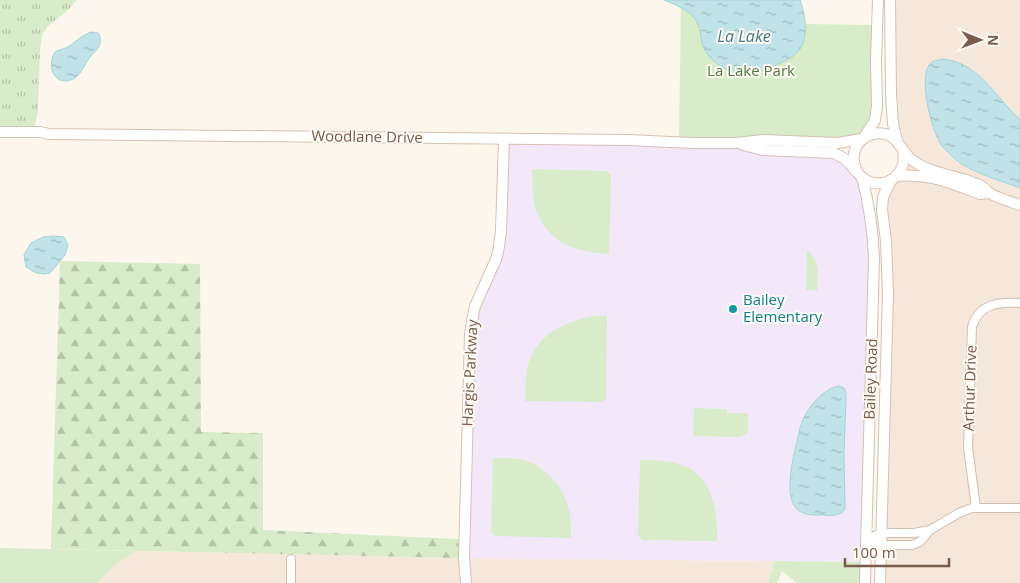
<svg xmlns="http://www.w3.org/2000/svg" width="1020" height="583" viewBox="0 0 1020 583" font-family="'Open Sans',sans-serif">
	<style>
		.residential { fill: #f5e8da }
		.education { fill: #f3e8fa }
		.grass { fill: url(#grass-tufts) }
		.forest { fill: url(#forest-firs) }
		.park { fill: #d8ecc9 }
		.water { fill: url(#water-ripples); stroke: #a5d3da }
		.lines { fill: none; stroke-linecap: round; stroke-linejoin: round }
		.street-casing { stroke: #d1beb0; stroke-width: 10 }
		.secondary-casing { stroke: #d6c0b0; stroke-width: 12 }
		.street { stroke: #fff; stroke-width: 8 }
		.secondary { stroke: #fff; stroke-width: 10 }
		.culture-dot { fill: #0f9aa8; stroke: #fffaf3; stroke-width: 2 }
		.labels { text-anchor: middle; stroke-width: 4; stroke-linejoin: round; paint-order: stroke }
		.park-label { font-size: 15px; fill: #537a41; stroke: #fffaf3 }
		.street-label { font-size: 15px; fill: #7a5c4d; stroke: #fffaf3 }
		.culture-label { font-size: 15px; fill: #0d838f; stroke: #fffaf3; text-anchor: start }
		.water-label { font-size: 16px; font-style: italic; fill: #437c86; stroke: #fffaf3 }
	</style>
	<defs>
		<pattern id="grass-tufts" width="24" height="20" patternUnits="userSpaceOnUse" patternTransform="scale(1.25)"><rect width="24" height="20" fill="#d8ecc9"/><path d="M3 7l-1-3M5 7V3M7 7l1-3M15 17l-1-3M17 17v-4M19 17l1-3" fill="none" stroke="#b4c2a5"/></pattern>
		<pattern id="forest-firs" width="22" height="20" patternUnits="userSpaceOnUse" patternTransform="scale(1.25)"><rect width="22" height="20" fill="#d8ecc9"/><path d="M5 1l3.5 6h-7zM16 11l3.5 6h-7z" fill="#b4c2a5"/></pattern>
		<pattern id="water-ripples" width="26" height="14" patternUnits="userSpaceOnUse" patternTransform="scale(1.25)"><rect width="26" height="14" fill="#bfe3e8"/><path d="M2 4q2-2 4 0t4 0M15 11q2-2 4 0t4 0" fill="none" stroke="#a0bbbe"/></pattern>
	</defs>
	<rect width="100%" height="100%" fill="#fdf6ec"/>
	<g class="residential">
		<polygon points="890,0 1020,0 1020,583 880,583 888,293 882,210 901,171 897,141"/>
		<polygon points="135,551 461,558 462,583 97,583 113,567"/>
		<polygon points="469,558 775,561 768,583 470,583"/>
	</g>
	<polygon class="education" points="504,139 628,140 834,153 862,177 870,210 865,562 464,558 470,335 497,257"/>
	<polygon class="grass" points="0,0 77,0 67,11 48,26 42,35 40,51 38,111 35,126 0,126"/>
	<polygon class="forest" points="60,261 200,264 201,432 263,433 263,530 458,539 461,558 51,549"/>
	<g class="park">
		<polygon points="681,0 800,0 805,24 877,25 877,106 864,137 679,142"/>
		<path d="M532 169 606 171 611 175 609 254C580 252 554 246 540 219 539 215 536 212 535 208 532 196 533 182 532 169Z"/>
		<path d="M807 250C820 261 818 275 817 291L806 290Z"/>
		<path d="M593 316H607L606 398 602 402 525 401C526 388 525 373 529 361 530 358 533 354 534 351 547 329 570 321 593 316Z"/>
		<polygon points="694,408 727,409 727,413 748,413 748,432 741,437 693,436"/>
		<path d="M493 458C503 458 514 458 524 460 546 467 564 487 569 510 571 519 571 529 571 538L495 536 491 532Z"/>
		<path d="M640 460C652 460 664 460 675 463 712 471 718 510 717 541L643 540 638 535Z"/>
		<polygon points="0,548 135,551 113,567 97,583 0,583"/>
		<polygon points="775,561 860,562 860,583 797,583 782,571 777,583 768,583"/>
	</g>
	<g class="water">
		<path d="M664 0H800C805 14 809 35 800 49 793 59 779 64 768 68 760 71 753 74 746 74 729 74 708 61 703 46 700 37 701 28 696 20 689 10 674 4 664 0Z"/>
		<path d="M92 32 98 33C104 42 98 49 91 56 85 63 82 73 75 78 58 88 47 71 53 56 54 55 54 53 55 52 58 50 63 49 66 48 75 43 82 34 92 32Z"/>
		<path d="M943 59C971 62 987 83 1004 103 1009 109 1015 114 1020 120V188C1001 181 971 172 956 160 952 156 946 151 942 146 932 133 916 73 932 62 935 60 940 60 943 59Z"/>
		<polygon points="53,236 64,237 68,245 65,255 50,273 45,274 36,273 26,267 24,255 31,243 43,237"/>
		<path d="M839 386 844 388 846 393V400L844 453 845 509C840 516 832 516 824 515 815 515 802 516 796 508 783 493 794 455 798 437 799 432 800 427 802 422 807 408 824 388 839 386Z"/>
	</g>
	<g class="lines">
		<defs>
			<g id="street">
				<path d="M976 508 968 447 972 327C979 303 999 302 1020 303"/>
				<polyline points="867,539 882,533 914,533 930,530 959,513 972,508 1020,508"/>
				<polyline points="867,539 881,545 912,545 920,542 930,530"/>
				<polyline points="291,583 291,559"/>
			</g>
			<g id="secondary">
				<polyline points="890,0 891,94 893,124 897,141"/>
				<polyline points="0,132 40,132 49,134 628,140 692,143 735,143 764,140 837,143 862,139"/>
				<polyline points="865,136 875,120 877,106 876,61 878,0"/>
				<polyline points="743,145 763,150 834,153 845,159 856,171"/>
				<path d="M903 150C910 189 859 195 854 162 851 144 868 130 885 134 895 136 898 144 904 151 907 156 913 161 918 164 930 172 954 176 969 181 973 183 979 184 983 187 985 188 986 191 988 192 994 197 1012 202 1020 205"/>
				<path d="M896 176C930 173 950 183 980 194L988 193"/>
				<path d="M862 177C869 204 873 230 874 258L865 583"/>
				<polyline points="466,583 464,558 470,335 472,321 475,306 497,257 499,246 501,231 504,139"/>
				<polyline points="880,583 888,293 886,241 882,210 883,197 891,180"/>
			</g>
		</defs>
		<use href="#street" class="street-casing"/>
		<use href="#secondary" class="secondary-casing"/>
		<use href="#street" class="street"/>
		<use href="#secondary" class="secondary"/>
	</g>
	<circle class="culture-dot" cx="733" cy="309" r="5"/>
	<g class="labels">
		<g class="park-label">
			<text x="751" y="76">La Lake Park</text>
		</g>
		<g class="street-label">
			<text transform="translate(367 137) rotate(1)" y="5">Woodlane Drive</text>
			<text transform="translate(470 373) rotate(-87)" y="5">Hargis Parkway</text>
			<text transform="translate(871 379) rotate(-88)" y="5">Bailey Road</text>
			<text transform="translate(970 388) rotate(-88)" y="5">Arthur Drive</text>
		</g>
		<g class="culture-label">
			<text x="743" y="305">Bailey<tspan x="743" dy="17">Elementary</tspan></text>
		</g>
		<g class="water-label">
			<text x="744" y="42">La Lake</text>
		</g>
	</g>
	<g transform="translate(980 40) rotate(91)" stroke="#fffaf3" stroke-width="4" paint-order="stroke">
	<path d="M0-4L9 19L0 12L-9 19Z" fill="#7a5c4d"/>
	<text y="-8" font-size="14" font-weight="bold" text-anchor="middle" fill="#7a5c4d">N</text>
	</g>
	<path d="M845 558v8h104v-8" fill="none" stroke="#7a5c4d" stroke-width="2.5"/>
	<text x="852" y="558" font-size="15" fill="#7a5c4d" stroke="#fffaf3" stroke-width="4" paint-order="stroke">100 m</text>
</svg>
